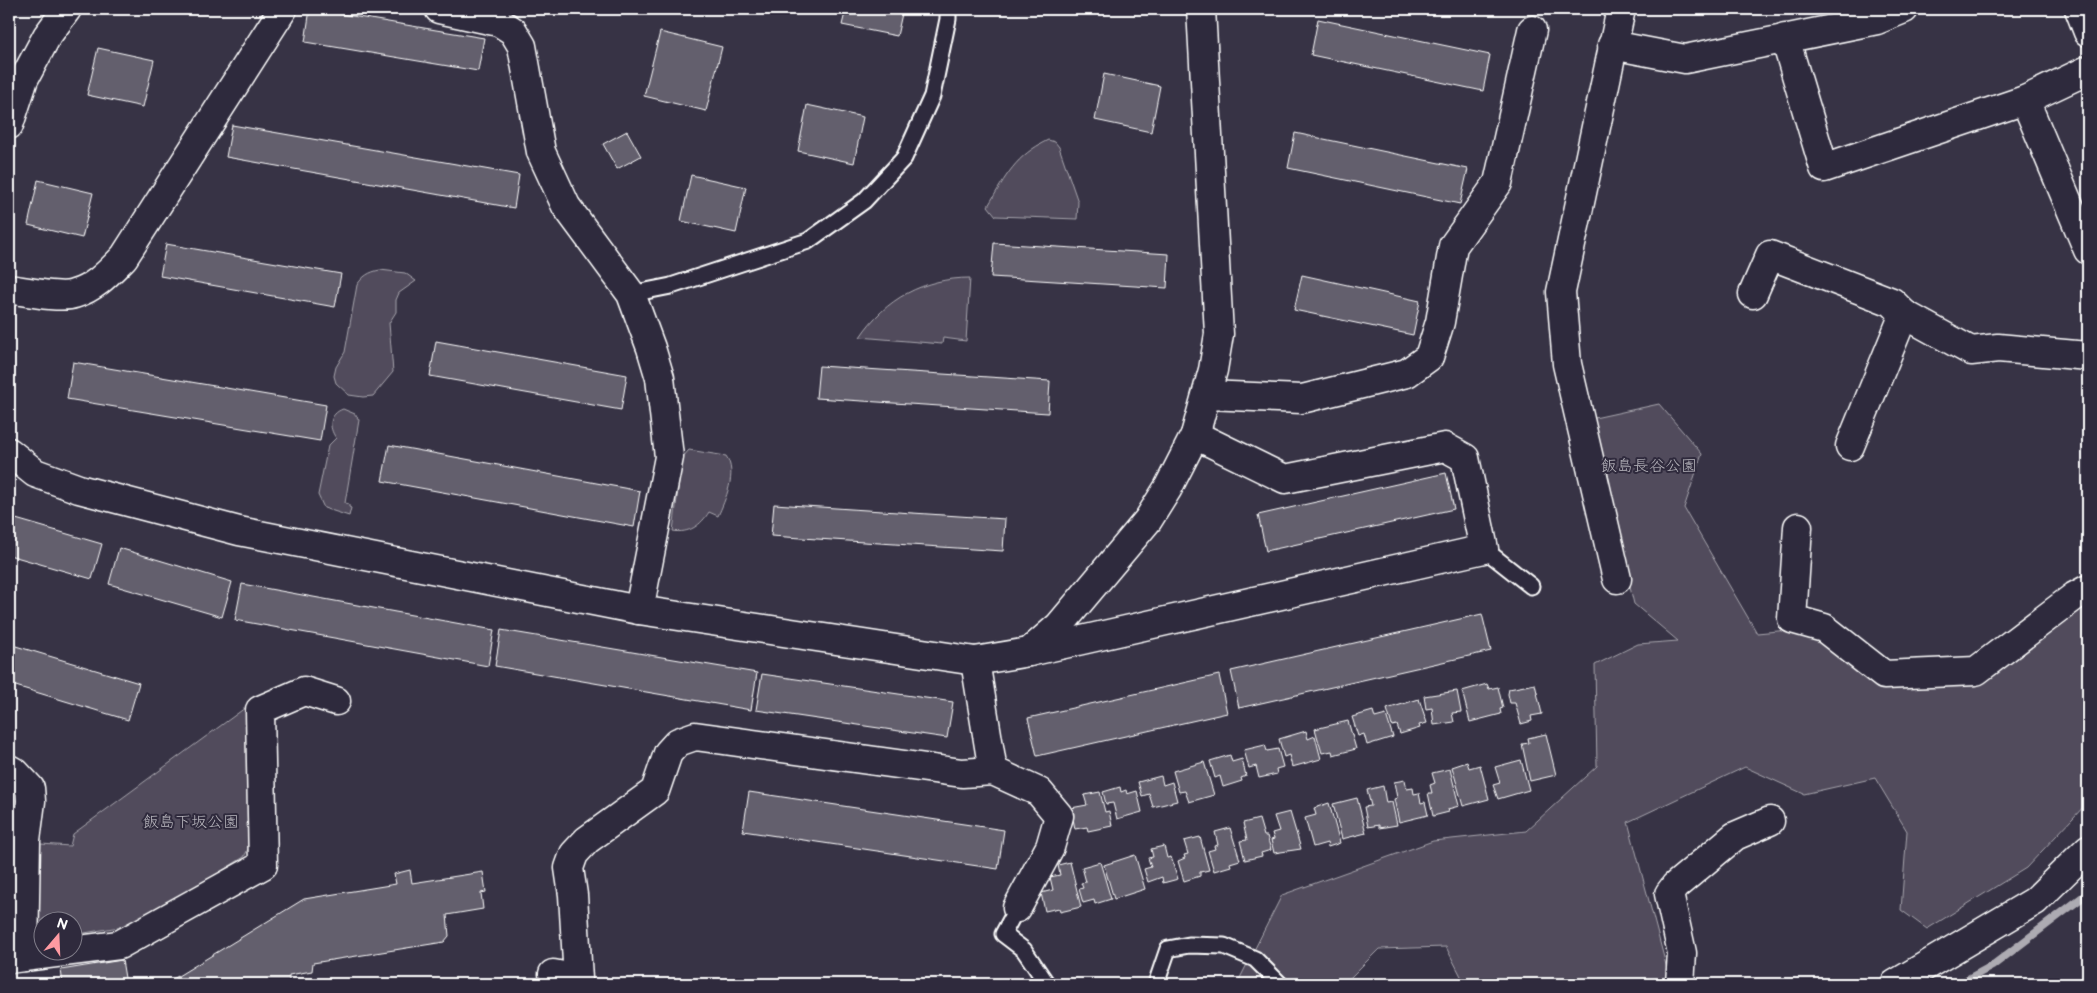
<svg xmlns="http://www.w3.org/2000/svg" width="2097" height="993" viewBox="0 0 2097 993" font-family="'Balsamiq Sans','Klee One',sans-serif">
	<style>
		.green { fill: #514c5c; stroke: #a8a6ae }
		.lines { fill: none; stroke-linecap: round; stroke-linejoin: round }
		.stream { stroke: #adabb2; stroke-width: 8 }
		.building { fill: #635f6d; stroke: #fff }
		.service-casing { stroke: #fff; stroke-width: 19 }
		.minor-casing { stroke: #fff; stroke-width: 31 }
		.tertiary-casing { stroke: #fff; stroke-width: 31 }
		.secondary-casing { stroke: #fff; stroke-width: 31 }
		.service { stroke: #2f2a3d; stroke-width: 15 }
		.minor { stroke: #2f2a3d; stroke-width: 28 }
		.tertiary { stroke: #2f2a3d; stroke-width: 28 }
		.secondary { stroke: #2f2a3d; stroke-width: 28 }
		.labels { text-anchor: middle; stroke-width: 4; stroke-linejoin: round; paint-order: stroke }
		.park-label { font-size: 16px; fill: #b9b7be; stroke: #2f2a3d }
	</style>
	<rect width="100%" height="100%" fill="#373345"/>
	<filter id="ink" filterUnits="userSpaceOnUse"><feTurbulence type="fractalNoise" baseFrequency=".02" numOctaves="2"/><feDisplacementMap in="SourceGraphic" scale="10" xChannelSelector="R" yChannelSelector="G"/><feConvolveMatrix kernelMatrix="1 2 1 2 8 2 1 2 1" color-interpolation-filters="sRGB"/></filter>
	<g filter="url(#ink)">
		<g class="green">
			<path d="M1048 140 1055 142 1059 147 1078 202 1077 219 996 216 988 206C1006 176 1015 156 1048 140Z"/>
			<path d="M380 270 405 273 416 281 399 293 396 300V312L389 323 393 372 373 396 363 397 349 395 336 383 334 376 336 367 345 352 357 285C363 276 369 272 380 270Z"/>
			<path d="M970 278 966 341 943 338 942 344 860 337C885 299 924 278 970 278Z"/>
			<polygon points="1659,404 1702,454 1684,508 1757,633 1799,629 1882,679 1977,674 2088,591 2088,802 2026,868 1927,929 1901,910 1907,831 1875,778 1804,794 1745,767 1628,822 1671,984 1465,984 1446,947 1379,949 1344,984 1237,984 1282,895 1433,841 1526,831 1597,766 1595,665 1638,644 1678,641 1634,604 1590,419"/>
			<path d="M343 409 355 414 359 420 345 503 349 504V507L351 508 349 516 324 508 318 495 328 446 336 438C328 427 329 414 343 409Z"/>
			<path d="M689 450 726 456C738 473 725 500 718 516L709 512C701 525 689 534 673 531L682 458Z"/>
			<polygon points="249,705 250,845 244,857 136,924 73,935 72,920 42,920 42,933 36,927 41,844 70,846 73,834"/>
		</g>
		<g class="lines">
			<polyline class="stream" points="1959,984 1992,966 2088,893"/>
		</g>
		<g class="building">
			<polygon points="310,9 484,38 478,71 305,42"/>
			<polygon points="846,9 903,9 897,36 842,25"/>
			<polygon points="1318,19 1490,55 1483,91 1311,55"/>
			<polygon points="660,32 722,47 706,111 644,96"/>
			<polygon points="98,48 154,60 143,107 87,95"/>
			<polygon points="1104,74 1160,86 1151,132 1095,120"/>
			<polygon points="807,105 863,117 854,163 798,151"/>
			<polygon points="232,125 519,175 514,208 226,157"/>
			<polygon points="627,131 641,156 617,169 603,144"/>
			<polygon points="1295,133 1468,169 1460,204 1288,168"/>
			<polygon points="691,175 746,187 736,233 681,221"/>
			<polygon points="38,180 93,193 82,238 28,225"/>
			<polygon points="994,243 1169,254 1167,288 991,277"/>
			<polygon points="166,244 341,274 335,307 160,276"/>
			<polygon points="1302,275 1420,301 1413,335 1294,310"/>
			<polygon points="436,341 627,375 621,410 430,376"/>
			<polygon points="73,362 326,405 320,441 67,399"/>
			<polygon points="819,366 1050,381 1048,413 816,398"/>
			<polygon points="389,445 640,491 634,527 382,481"/>
			<polygon points="1446,473 1454,509 1266,551 1258,515"/>
			<polygon points="774,504 1005,519 1003,551 771,536"/>
			<polygon points="9,517 102,544 92,579 9,555"/>
			<polygon points="119,548 232,582 222,617 109,584"/>
			<polygon points="242,584 494,630 488,666 235,620"/>
			<polygon points="1482,614 1491,651 1239,708 1231,671"/>
			<polygon points="501,630 757,673 751,710 495,666"/>
			<polygon points="9,644 139,683 128,720 9,684"/>
			<polygon points="762,674 953,702 947,738 756,710"/>
			<polygon points="1219,675 1227,713 1037,756 1028,718"/>
			<polygon points="1487,684 1489,689 1498,687 1503,708 1500,709 1501,714 1470,722 1462,691"/>
			<polygon points="1535,684 1542,714 1531,716 1532,721 1521,724 1515,703 1510,703 1508,694 1509,689"/>
			<polygon points="1457,691 1461,712 1452,713 1454,722 1434,725 1432,708 1426,709 1424,696"/>
			<polygon points="1419,699 1427,723 1419,725 1420,728 1400,734 1397,725 1392,726 1387,709"/>
			<polygon points="1373,711 1375,718 1386,715 1393,737 1367,745 1364,734 1358,736 1352,717"/>
			<polygon points="1348,721 1356,749 1333,755 1332,751 1322,753 1315,729"/>
			<polygon points="1306,731 1308,739 1315,736 1321,759 1292,767 1289,755 1284,757 1279,739"/>
			<polygon points="1546,734 1556,775 1530,781 1522,744 1529,743 1528,738"/>
			<polygon points="1265,745 1267,751 1278,749 1283,767 1276,769 1277,774 1259,778 1256,766 1249,768 1244,750"/>
			<polygon points="1230,755 1232,762 1242,759 1246,776 1241,778 1242,781 1223,787 1220,776 1215,778 1210,761"/>
			<polygon points="1521,760 1529,790 1498,799 1493,785 1500,783 1495,767"/>
			<polygon points="1204,762 1214,795 1189,802 1185,791 1179,792 1173,771"/>
			<polygon points="1467,762 1469,768 1480,765 1489,799 1463,806 1452,767"/>
			<polygon points="1450,769 1459,806 1448,809 1449,812 1433,816 1428,793 1432,793 1430,785 1435,783 1432,773"/>
			<polygon points="1161,776 1163,785 1172,782 1177,801 1153,807 1149,794 1142,796 1138,782"/>
			<polygon points="1405,780 1407,789 1413,788 1414,794 1419,793 1421,803 1425,802 1428,815 1399,822 1394,799 1397,798 1394,782"/>
			<polygon points="1383,786 1386,803 1392,802 1397,825 1379,828 1379,825 1368,827 1364,807 1371,806 1367,790"/>
			<polygon points="1120,787 1121,792 1126,790 1127,794 1137,791 1142,812 1117,819 1113,803 1106,804 1103,792"/>
			<polygon points="749,792 1004,830 998,869 743,831"/>
			<polygon points="1100,792 1105,812 1109,811 1112,826 1088,831 1087,827 1075,829 1071,808 1087,805 1084,795"/>
			<polygon points="1357,798 1366,833 1342,839 1333,804"/>
			<polygon points="1329,803 1340,843 1328,847 1327,843 1313,847 1305,818 1316,815 1314,808"/>
			<polygon points="1290,812 1301,849 1274,853 1271,840 1274,839 1272,833 1279,831 1274,816"/>
			<polygon points="1259,819 1264,836 1267,836 1271,850 1261,853 1262,856 1245,860 1240,841 1247,840 1243,823"/>
			<polygon points="1230,828 1240,860 1230,863 1231,866 1214,871 1208,851 1215,849 1214,846 1218,845 1215,832"/>
			<polygon points="1200,837 1209,870 1200,872 1200,876 1184,881 1178,861 1185,858 1184,855 1188,854 1184,841"/>
			<polygon points="1164,846 1167,858 1171,857 1178,879 1163,883 1162,877 1148,882 1144,869 1151,867 1148,858 1153,857 1151,849"/>
			<polygon points="1135,855 1145,889 1114,899 1104,865"/>
			<polygon points="1070,862 1081,907 1060,912 1059,908 1045,911 1041,893 1053,890 1050,877 1060,875 1058,865"/>
			<polygon points="1100,862 1111,899 1095,904 1094,900 1083,903 1079,889 1083,888 1081,883 1086,882 1082,867"/>
			<polygon points="410,870 412,883 483,872 486,892 481,893 483,909 447,915 449,936 444,942 313,963 312,971 289,975 289,984 165,984 304,899 396,884 394,874"/>
			<polygon points="122,960 126,984 63,984 61,970"/>
		</g>
		<g class="lines">
			<defs>
				<g id="service">
					<polyline points="631,294 671,286 808,241 864,201 904,158 932,96 948,19 948,9"/>
					<polyline points="1484,549 1531,586"/>
					<polyline points="1017,908 1003,934 1024,950 1047,984"/>
					<polyline points="1156,984 1168,949 1189,945 1224,946 1255,959 1280,984"/>
				</g>
				<g id="minor">
					<polyline points="439,9 499,22 513,31 522,46 541,152 566,206 631,294 651,348 660,378 669,457 639,610"/>
					<polyline points="2079,9 2088,32"/>
					<polyline points="1785,38 1824,168 2025,100 2088,70"/>
					<polyline points="1612,45 1685,59 1877,20 1904,9"/>
					<polyline points="2025,100 2088,250"/>
					<path d="M9 289C24 291 61 299 74 294 95 288 109 272 124 257L283 9"/>
					<polyline points="1753,294 1770,255 1892,302 1904,314 1971,351 1998,348 2088,356"/>
					<polyline points="1207,395 1302,399 1407,373 1429,357 1440,322 1453,246 1498,183 1532,30"/>
					<polyline points="1850,446 1904,314"/>
					<polyline points="1798,527 1792,619 1824,628 1884,675 1976,671 2075,596 2088,589"/>
					<polyline points="1617,579 1567,364 1561,292 1621,9"/>
					<polyline points="1029,652 1484,549 1465,458 1445,447 1285,479 1195,435"/>
					<polyline points="975,661 993,771 1039,792 1059,816 1050,847 1017,908"/>
					<polyline points="9,769 16,773 30,788 31,801 26,840 24,957 9,959"/>
					<polyline points="24,957 119,945 263,865 260,710 304,691 336,701"/>
					<polyline points="553,974 578,979 573,895 569,868 574,854 587,840 655,791 668,753 678,742 695,736 962,773 993,771"/>
					<polyline points="1680,984 1682,953 1669,894 1675,886 1735,836 1770,821"/>
				</g>
				<g id="tertiary">
					<polyline points="9,125 24,79 47,36 67,9"/>
					<polyline points="9,452 35,473 79,489 239,531 639,610 975,661 1029,652 1059,626 1148,520 1168,488 1195,435 1213,370 1219,334 1201,9"/>
				</g>
				<polyline id="secondary" points="1895,984 2035,901 2088,849"/>
			</defs>
			<use href="#service" class="service-casing"/>
			<use href="#minor" class="minor-casing"/>
			<use href="#tertiary" class="tertiary-casing"/>
			<use href="#secondary" class="secondary-casing"/>
			<use href="#service" class="service"/>
			<use href="#minor" class="minor"/>
			<use href="#tertiary" class="tertiary"/>
			<use href="#secondary" class="secondary"/>
		</g>
	</g>
	<g class="labels">
		<g class="park-label">
			<text x="1649" y="471">飯島長谷公園</text>
			<text x="191" y="827">飯島下坂公園</text>
		</g>
	</g>
	<rect width="2097" height="993" fill="none" stroke="#2f2a3d" stroke-width="30"/>
	<rect x="15" y="15" width="2067" height="963" fill="none" stroke="#fff" stroke-width="2" filter="url(#ink)"/>
	<g transform="translate(58 936) rotate(19)"><circle r="24" fill="#2f2a3d" stroke="#827f8b"/>
	<path d="M0-4L9 19L0 12L-9 19Z" fill="#ff9aa2"/>
	<text y="-8" font-size="14" font-weight="bold" text-anchor="middle" fill="#ffffff">N</text>
	</g>
</svg>
